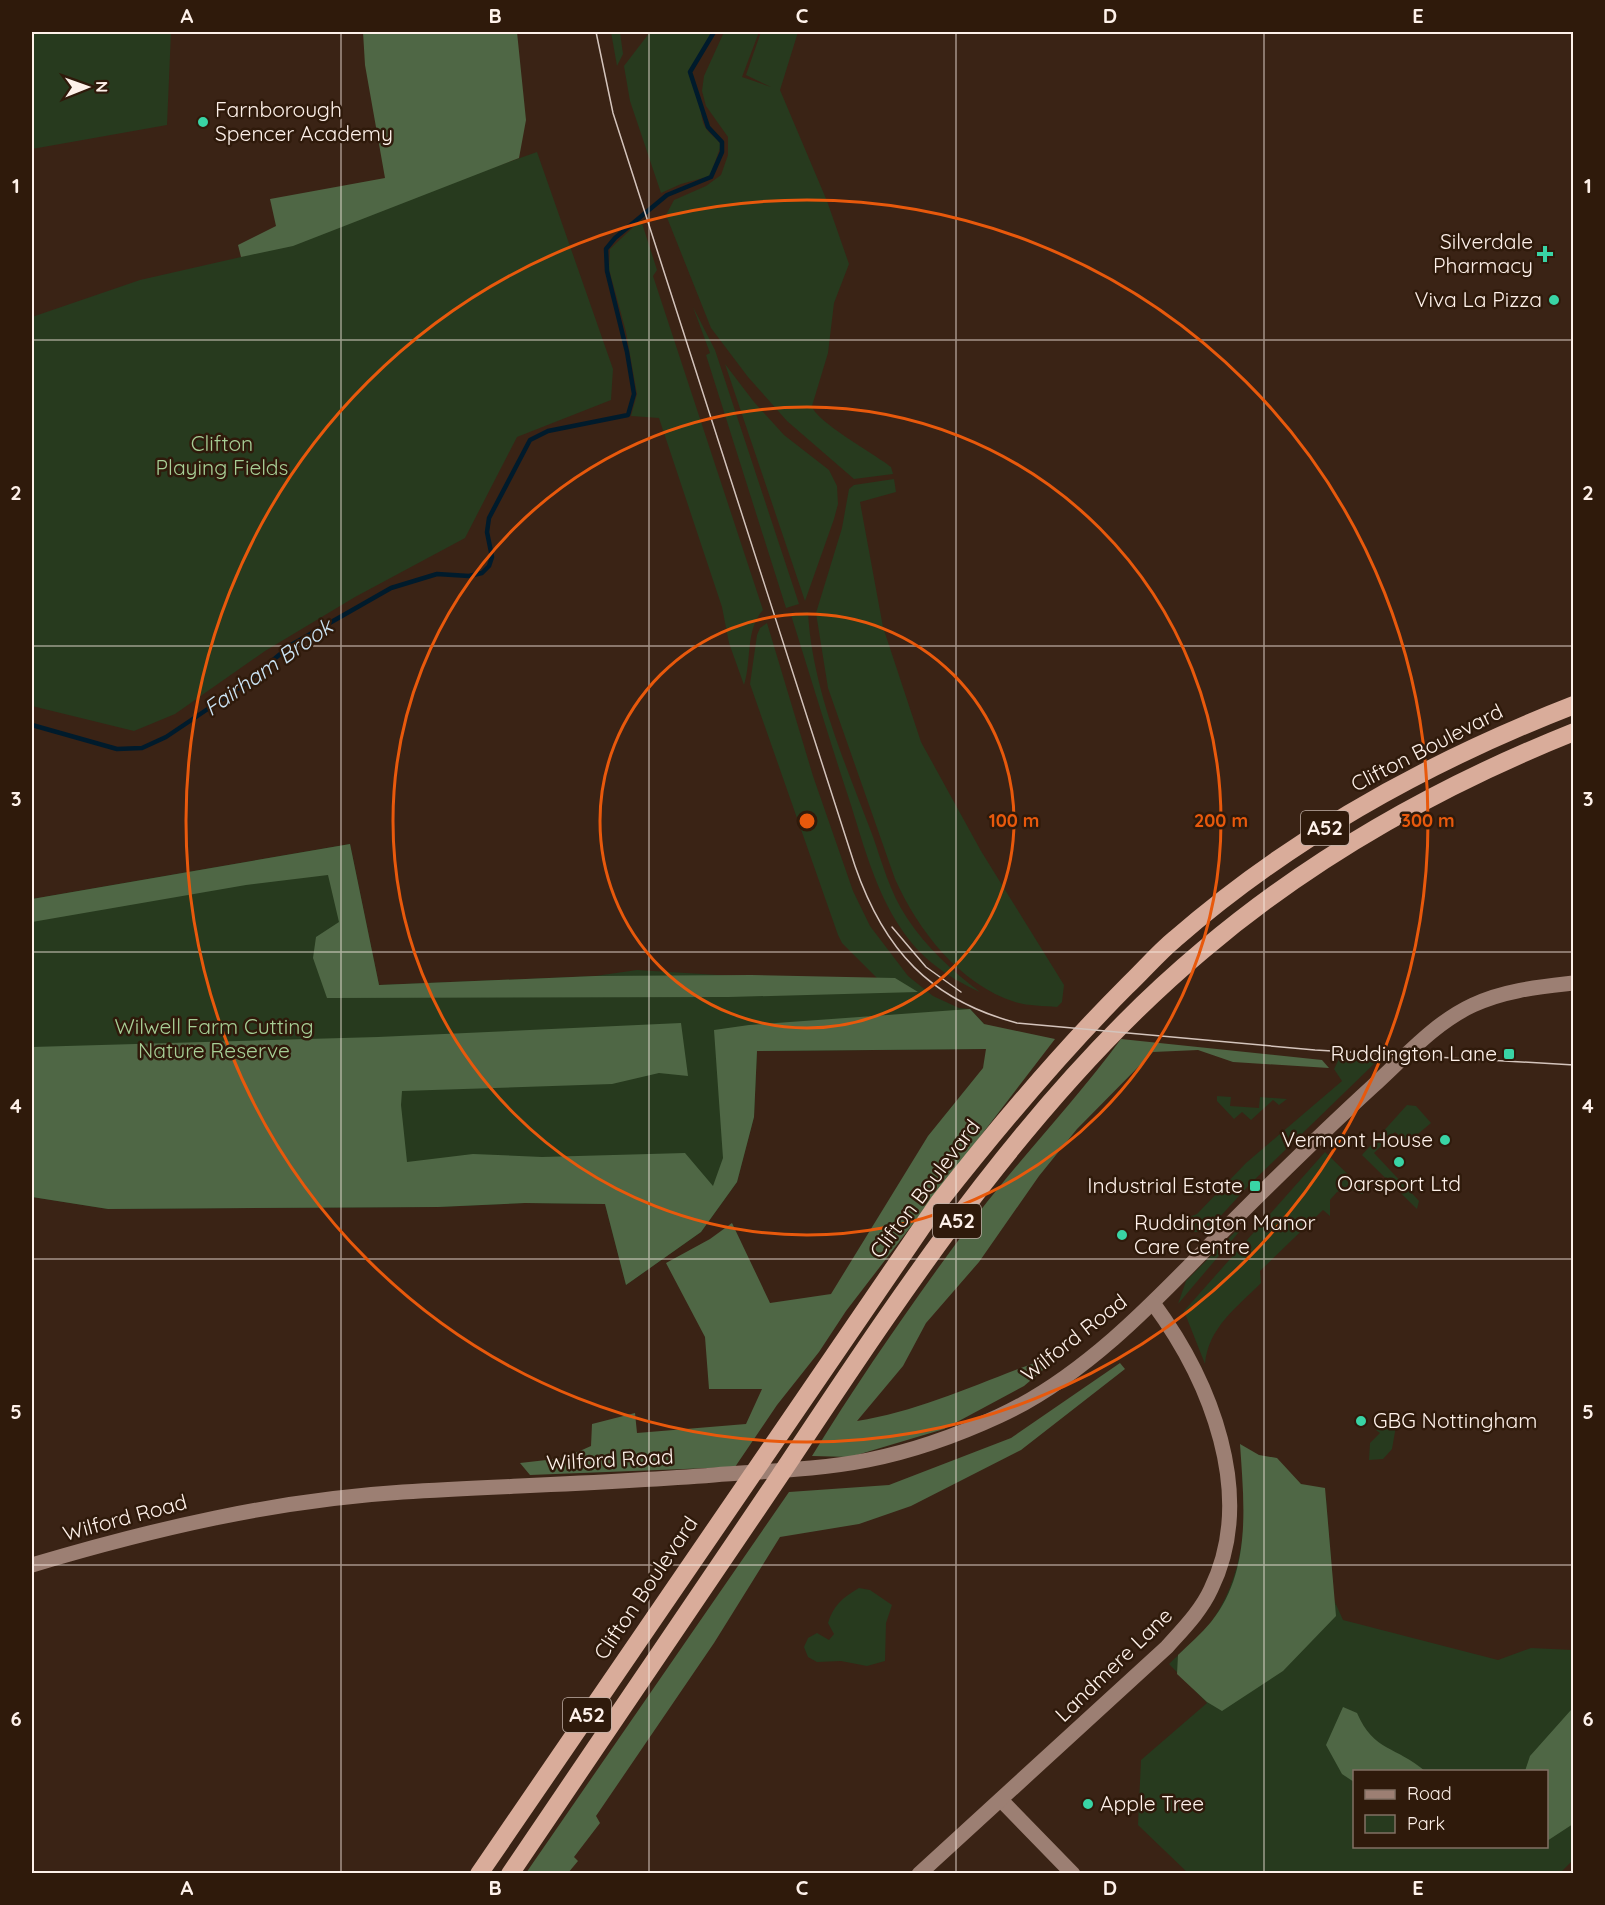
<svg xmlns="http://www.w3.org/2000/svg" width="1605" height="1905" viewBox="0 0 1605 1905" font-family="Quicksand,sans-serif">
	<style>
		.green { fill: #273a1e; fill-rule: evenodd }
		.forest { fill: #4f6745 }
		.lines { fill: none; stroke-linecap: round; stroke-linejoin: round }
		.stream { stroke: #001b2c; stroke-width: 4.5 }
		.secondary { stroke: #9c7f73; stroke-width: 15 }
		.highway { stroke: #d9ac9a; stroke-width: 18 }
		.tram { stroke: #d4c4bc; stroke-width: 1.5 }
		.grid { fill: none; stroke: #fef1ea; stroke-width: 1.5; stroke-opacity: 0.55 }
		.ring { fill: none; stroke: #e8590c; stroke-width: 3 }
		.poi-dot { fill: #39d4a5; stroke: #2f1a0b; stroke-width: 2 }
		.labels { text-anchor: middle; stroke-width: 5; stroke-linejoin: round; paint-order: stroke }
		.shield { fill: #2f1a0b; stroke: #c0b0a7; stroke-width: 1.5 }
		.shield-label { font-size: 20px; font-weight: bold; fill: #fef1ea }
		.poi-label { font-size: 21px; fill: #fef1ea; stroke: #2f1a0b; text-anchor: end }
		.park-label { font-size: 21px; fill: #a7cf96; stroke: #2f1a0b }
		.street-label { font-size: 21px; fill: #fef1ea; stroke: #2f1a0b }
		.water-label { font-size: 22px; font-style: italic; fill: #cbe4f5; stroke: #2f1a0b }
		.centre { fill: #e8590c; stroke: #2f1a0b; stroke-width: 3 }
		.ring-label { font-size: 18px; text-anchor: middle; font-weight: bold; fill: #e8590c; stroke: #2f1a0b; stroke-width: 5; stroke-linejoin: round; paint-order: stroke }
		.neatline { fill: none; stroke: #fef1ea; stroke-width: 2 }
		.grid-label { font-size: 20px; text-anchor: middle; font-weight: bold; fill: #fef1ea }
	</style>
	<rect width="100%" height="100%" fill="#3a2315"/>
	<g class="green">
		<polygon points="32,32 171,32 167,125 32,149"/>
		<polygon points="611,32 620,32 623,54 617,66"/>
		<path d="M650 32H713L689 72C690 82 697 89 699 99 702 108 700 118 705 127 709 134 717 138 721 145L710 176 681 184 661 193 630 101 624 66Z"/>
		<path d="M724 32H759L742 77 771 87 746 75 761 32H798L780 90 827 201 849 264 834 303 828 353 812 406C816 422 875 454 891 467L893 474 854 479 787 421 748 377 711 328 666 215 674 200 706 186 721 175 728 155V137L706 106 702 91 704 76Z"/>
		<polygon points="537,152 613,369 611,400 517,437 465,538 355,597 265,651 175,714 134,731 32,706 32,317 140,280 241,257"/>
		<path d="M641 220 657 270 653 276 763 610C745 630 752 660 744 685L729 643 722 607 659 418 631 416 637 394 626 332 609 269 610 249Z"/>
		<polygon points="693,307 715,350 799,604 786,608 706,355 710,353"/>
		<polygon points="725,364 754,402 784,435 829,470 837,486 838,504 834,519 805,601"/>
		<path d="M894 479 896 492 860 502 883 627 921 742 981 851 1064 985 1062 1002 1057 1007C1043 1006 1028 1006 1015 1002 959 984 918 930 895 879L828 688 816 613 842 528 849 489 854 485Z"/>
		<path d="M808 612C812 688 845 763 872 834 882 862 890 893 907 918 927 948 951 970 980 992 947 977 920 958 900 927 876 891 864 847 851 805 830 742 811 678 791 615Z"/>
		<polygon points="767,623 813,776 853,891 870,926 908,976 933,996 959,1008 970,1009 984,1024 986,1049 757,1051 754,1117 737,1182 701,1232 626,1285 605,1204 525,1203 438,1207 108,1209 32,1197 32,899 350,844 379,985 595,976 637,970 751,977 878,979 842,943 838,935 750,684 757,635 760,628"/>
		<polygon points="1339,1059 1378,1060 1250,1184 1206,1232 1193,1232 1181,1220 1197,1214 1246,1163 1342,1081 1334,1069"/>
		<polygon points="1217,1096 1231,1097 1230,1106 1259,1108 1260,1097 1287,1099 1279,1105 1273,1100 1251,1120 1242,1112 1234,1119 1217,1101"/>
		<polygon points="1407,1105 1416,1106 1431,1123 1413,1138 1404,1139 1395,1132 1374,1153 1419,1201 1417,1209 1362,1155"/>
		<path d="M1325 1152 1366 1192 1362 1194 1347 1188 1337 1192 1330 1200V1216L1323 1210 1260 1271 1261 1283C1237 1307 1208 1328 1205 1364L1184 1311Z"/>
		<polygon points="1237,1230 1239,1232 1178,1304 1186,1281"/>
		<polygon points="1391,1414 1397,1420 1392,1449 1383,1459 1369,1460 1370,1443 1380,1433 1376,1430"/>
		<path d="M1242 1474 1326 1498 1334 1600 1343 1620 1498 1660 1531 1648 1573 1650V1860L1560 1873H1188L1138 1825 1141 1760 1207 1703 1169 1664C1183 1650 1201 1636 1212 1621 1242 1578 1248 1524 1242 1474ZM1354 1772H1546V1846H1354Z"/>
		<path d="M859 1588 870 1590 892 1605 886 1623 885 1661 867 1666 841 1661 817 1662 808 1657 804 1647 808 1638 817 1633 829 1640 834 1634 828 1623C833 1606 843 1597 859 1588Z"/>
	</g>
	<g class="forest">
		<polygon points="363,32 517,32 526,120 519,158 293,246 241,257 238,245 276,226 270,199 385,178 365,65"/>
		<polygon points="350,844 379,985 595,976 751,975 895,978 918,992 729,997 327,998 313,958 316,937 339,922 328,875 246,885 32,922 32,899"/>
		<polygon points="970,1009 984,1024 1055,1039 846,1311 819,1352 777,1405 735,1467 530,1475 520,1463 564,1458 591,1446 592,1424 635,1413 637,1433 746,1424 762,1389 709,1389 705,1337 666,1263 710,1239 732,1223 770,1303 831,1294 928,1136 983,1068 986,1049 757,1051 754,1117 737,1182 701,1232 626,1285 605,1204 525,1203 438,1207 108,1209 32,1197 32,1047 378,1037 681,1023 688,1076 659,1073 612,1084 402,1091 401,1105 407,1162 473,1154 542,1157 685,1153 713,1186 723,1158 714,1030 749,1025"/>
		<path d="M1121 1039 1322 1060 1329 1068 1233 1062 1198 1050 1153 1052 1077 1129 1039 1176 979 1262 926 1323 903 1366 857 1421C928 1410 995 1375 1063 1353L1024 1386 944 1429 850 1457 812 1456C863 1373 919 1293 977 1215 1023 1155 1076 1100 1121 1039Z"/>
		<polygon points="1120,1363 1125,1369 1021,1450 911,1506 859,1524 780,1537 714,1643 596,1816 600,1823 574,1857 578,1861 568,1873 526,1873 789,1492 889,1485 1011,1438"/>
		<path d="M1240 1444 1259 1455 1277 1458 1301 1484 1325 1488 1336 1616 1283 1671 1222 1711 1207 1702 1177 1674 1178 1655C1189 1644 1201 1634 1211 1622 1252 1571 1244 1504 1240 1444Z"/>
		<path d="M1343 1707 1357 1713C1374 1752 1396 1746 1425 1771L1354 1772V1782L1342 1774 1326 1745Z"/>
		<polygon points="1571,1710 1574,1712 1573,1824 1547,1841 1546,1772 1525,1771 1530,1756"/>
	</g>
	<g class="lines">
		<polyline class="stream" points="32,725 117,749 142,748 166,737 242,686 291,645 391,588 437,574 469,576 482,573 489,566 492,557 487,532 489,518 530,440 548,431 628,415 634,394 627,352 607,271 606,249 615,238 667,195 711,177 722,152 722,142 708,127 690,72 714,32"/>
		<g class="secondary">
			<path d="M32 1565C153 1529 276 1500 403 1492 507 1486 610 1483 714 1475 765 1471 818 1470 868 1460 913 1451 958 1435 999 1416 1087 1376 1163 1293 1230 1224 1277 1177 1324 1131 1373 1086 1404 1058 1434 1023 1473 1005 1505 990 1539 987 1574 983"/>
			<polyline points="1001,1800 1073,1874"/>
			<path d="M919 1874 1167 1647C1183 1629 1201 1611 1211 1589 1257 1495 1210 1380 1153 1303"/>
		</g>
		<g class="highway">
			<path d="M479 1874 939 1202C998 1127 1059 1054 1127 986 1143 971 1158 953 1175 939 1292 837 1430 761 1574 705"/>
			<path d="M510 1874C600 1742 690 1610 779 1477 903 1291 1030 1095 1203 950 1314 856 1439 786 1574 732"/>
		</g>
		<g class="tram">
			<path d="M596 32 613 113 855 866C884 950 930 1000 1017 1023L1315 1050 1574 1065"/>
			<polyline points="892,927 926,967 961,992"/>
		</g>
	</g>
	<path class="grid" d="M341 32V1874M649 32V1874M956 32V1874M1264 32V1874M32 340H1574M32 646H1574M32 952H1574M32 1259H1574M32 1565H1574"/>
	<g class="ring">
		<circle cx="807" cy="821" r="207"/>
		<circle cx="807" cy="821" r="414"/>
		<circle cx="807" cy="821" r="621"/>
	</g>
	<g class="poi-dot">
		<circle cx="203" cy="122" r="6"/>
		<path d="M1542 245h6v6h6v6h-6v6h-6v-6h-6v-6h6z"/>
		<circle cx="1554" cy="300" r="6"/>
		<rect x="1503" y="1048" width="12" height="12" rx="3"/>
		<circle cx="1445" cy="1140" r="6"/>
		<circle cx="1399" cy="1162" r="6"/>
		<rect x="1249" y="1180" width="12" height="12" rx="3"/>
		<circle cx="1122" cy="1235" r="6"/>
		<circle cx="1361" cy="1421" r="6"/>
		<circle cx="1088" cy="1804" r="6"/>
	</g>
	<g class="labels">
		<g class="shield">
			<rect x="1301" y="811" width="48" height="34" rx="4.5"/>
			<rect x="933" y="1204" width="48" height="34" rx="4.5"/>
			<rect x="563" y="1698" width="48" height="34" rx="4.5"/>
		</g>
		<g class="shield-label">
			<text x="1325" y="835">A52</text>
			<text x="957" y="1228">A52</text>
			<text x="587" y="1722">A52</text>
		</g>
		<g class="poi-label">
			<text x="215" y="117" text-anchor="start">Farnborough<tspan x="215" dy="24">Spencer Academy</tspan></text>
			<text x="1533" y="249">Silverdale<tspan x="1533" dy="24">Pharmacy</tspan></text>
			<text x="1542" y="307">Viva La Pizza</text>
			<text x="1497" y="1061">Ruddington Lane</text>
			<text x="1433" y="1147">Vermont House</text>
			<text x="1399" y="1191" text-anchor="middle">Oarsport Ltd</text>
			<text x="1243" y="1193">Industrial Estate</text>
			<text x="1134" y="1230" text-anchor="start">Ruddington Manor<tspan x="1134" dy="24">Care Centre</tspan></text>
			<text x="1373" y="1428" text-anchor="start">GBG Nottingham</text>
			<text x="1100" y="1811" text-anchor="start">Apple Tree</text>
		</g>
		<g class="park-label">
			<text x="222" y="451">Clifton<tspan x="222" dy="24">Playing Fields</tspan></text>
			<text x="214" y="1034">Wilwell Farm Cutting<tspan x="214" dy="24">Nature Reserve</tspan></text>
		</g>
		<g class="street-label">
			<text transform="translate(1427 748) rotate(-27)" y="7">Clifton Boulevard</text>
			<text transform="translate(925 1189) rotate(-53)" y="7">Clifton Boulevard</text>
			<text transform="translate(1074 1338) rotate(-38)" y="7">Wilford Road</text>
			<text transform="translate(610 1460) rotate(-3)" y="7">Wilford Road</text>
			<text transform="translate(125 1518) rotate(-15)" y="7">Wilford Road</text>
			<text transform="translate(646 1588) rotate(-56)" y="7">Clifton Boulevard</text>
			<text transform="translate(1114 1665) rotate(-44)" y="7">Landmere Lane</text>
		</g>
		<g class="water-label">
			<text transform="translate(268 667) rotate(-35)" y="8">Fairham Brook</text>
		</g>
	</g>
	<circle cx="807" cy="821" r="9" class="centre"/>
	<g class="ring-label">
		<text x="1014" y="827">100 m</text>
		<text x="1221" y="827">200 m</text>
		<text x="1428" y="827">300 m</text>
	</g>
	<rect width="1605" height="1905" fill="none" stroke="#2f1a0b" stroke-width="66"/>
	<rect x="1353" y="1770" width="195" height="78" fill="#2f1a0b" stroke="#827064" stroke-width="1.5"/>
	<rect x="1365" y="1790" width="30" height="9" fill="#9c7f73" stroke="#827064" stroke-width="1.5"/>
	<text x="1407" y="1800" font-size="18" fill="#fef1ea">Road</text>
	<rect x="1365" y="1815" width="30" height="18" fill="#273a1e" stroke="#827064" stroke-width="1.5"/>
	<text x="1407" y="1830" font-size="18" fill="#fef1ea">Park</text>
	<g transform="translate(87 87) rotate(89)" stroke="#2f1a0b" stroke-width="4.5" paint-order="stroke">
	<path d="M0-4.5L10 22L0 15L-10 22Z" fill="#fef1ea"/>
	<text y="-9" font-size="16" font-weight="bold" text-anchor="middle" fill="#fef1ea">N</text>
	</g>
	<rect x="33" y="33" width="1539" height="1839" class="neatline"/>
	<g class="grid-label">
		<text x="187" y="23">A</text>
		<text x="495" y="23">B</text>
		<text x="802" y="23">C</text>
		<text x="1110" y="23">D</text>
		<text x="1418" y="23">E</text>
		<text x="16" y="193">1</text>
		<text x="1588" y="193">1</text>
		<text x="16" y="500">2</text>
		<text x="1588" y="500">2</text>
		<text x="16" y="806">3</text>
		<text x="1588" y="806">3</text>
		<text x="16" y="1113">4</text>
		<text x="1588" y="1113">4</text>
		<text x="16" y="1419">5</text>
		<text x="1588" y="1419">5</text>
		<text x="16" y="1726">6</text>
		<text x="1588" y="1726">6</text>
		<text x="187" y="1895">A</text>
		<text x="495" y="1895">B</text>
		<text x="802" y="1895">C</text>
		<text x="1110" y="1895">D</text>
		<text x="1418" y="1895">E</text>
	</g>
</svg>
